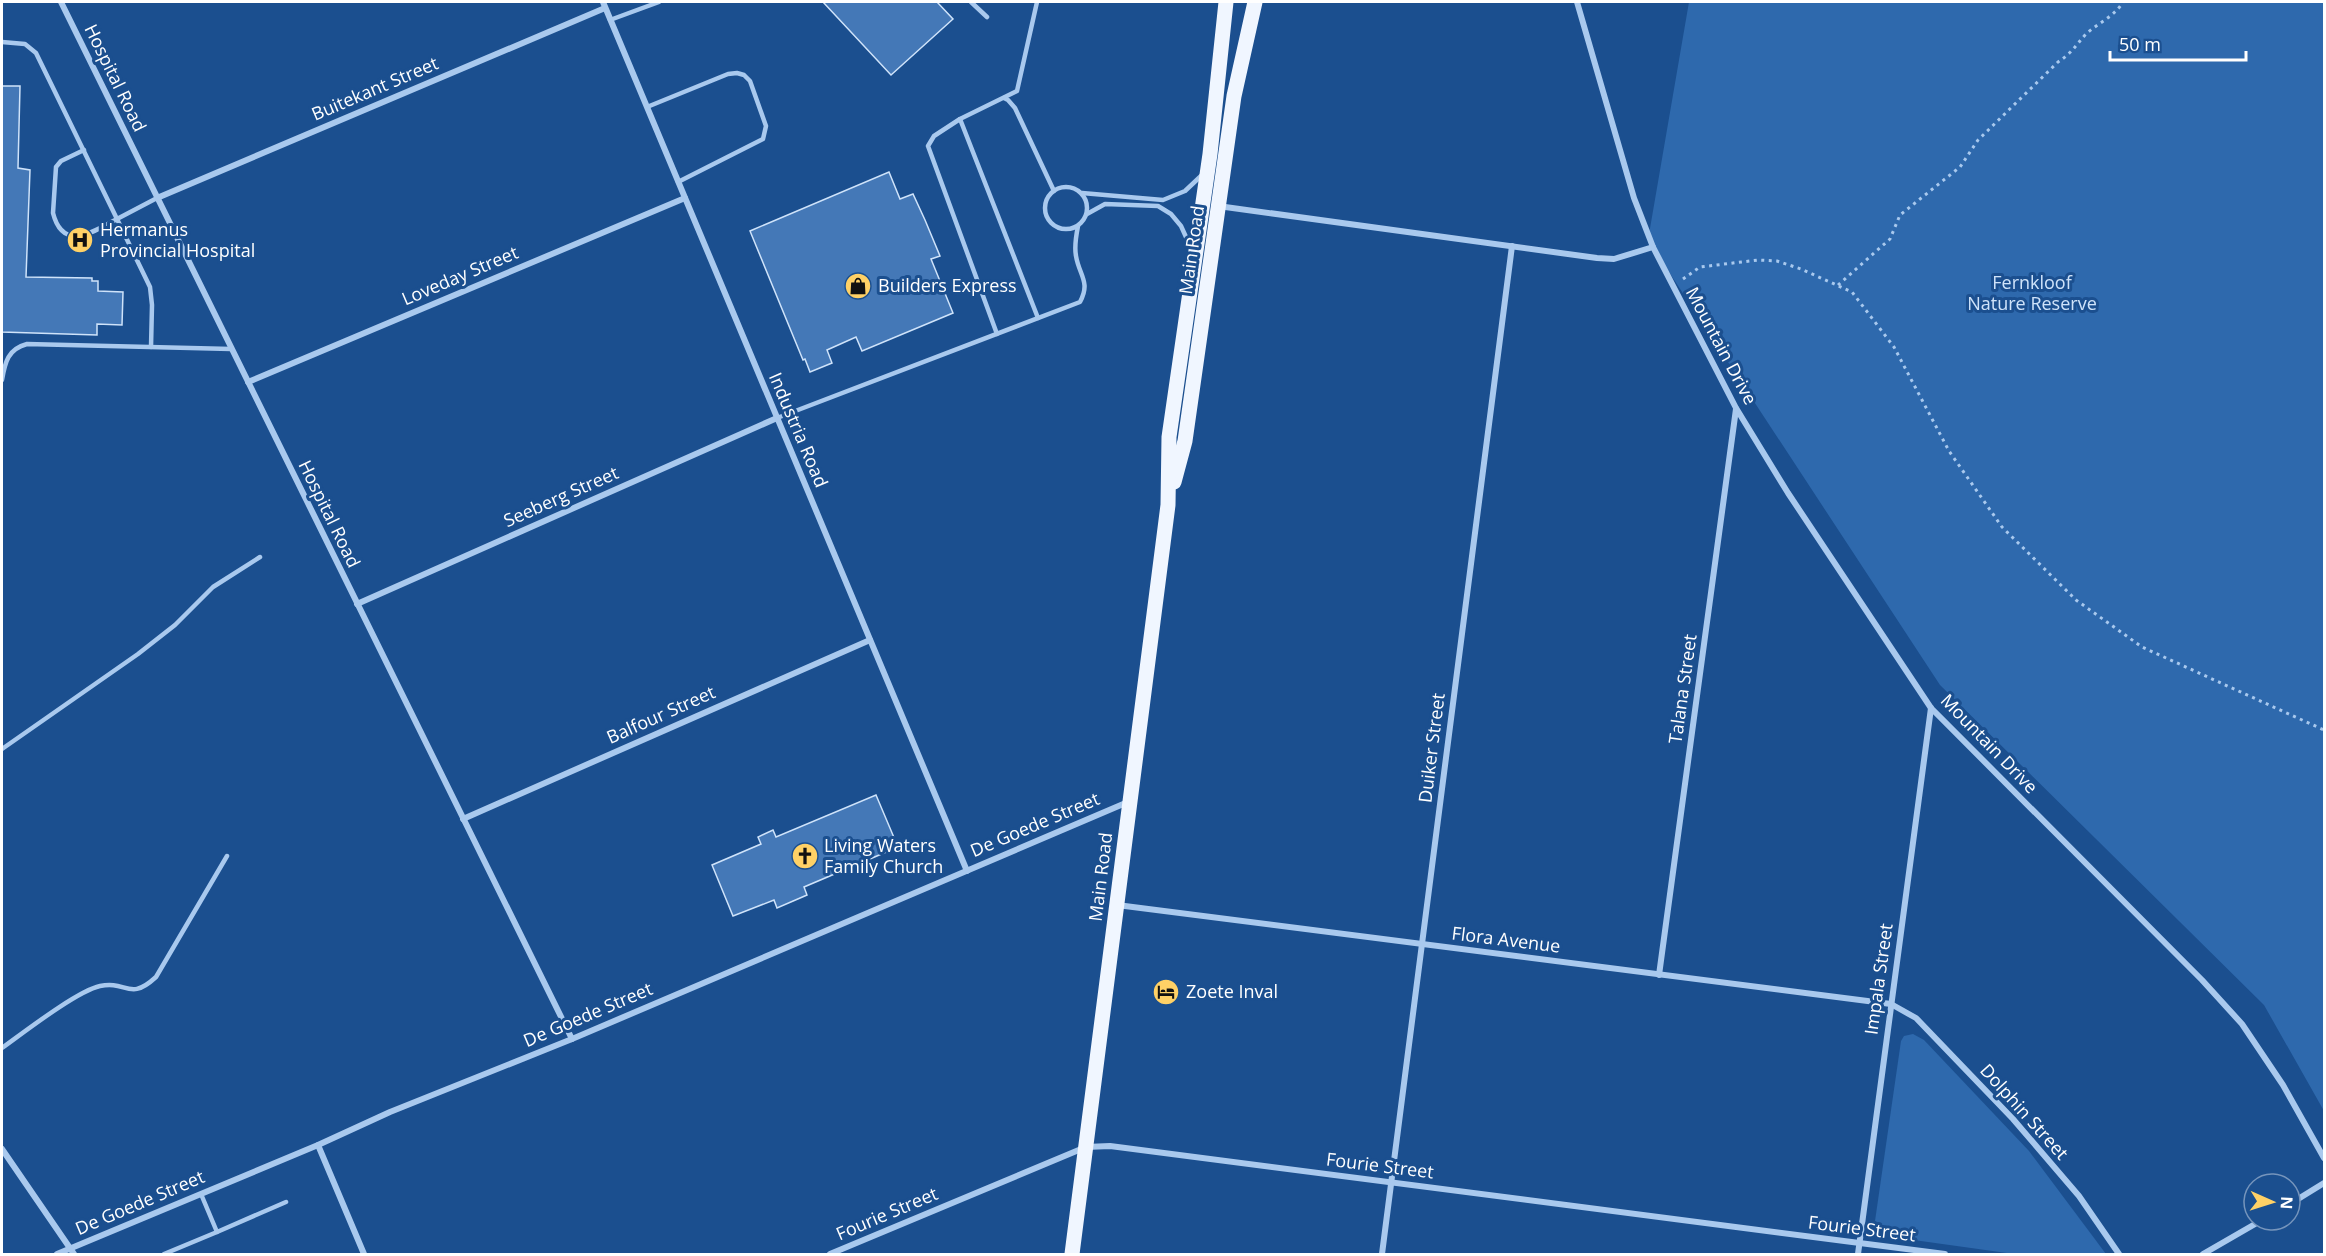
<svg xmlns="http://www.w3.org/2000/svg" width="2326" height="1256" viewBox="0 0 2326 1256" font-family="'Open Sans',sans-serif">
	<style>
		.green { fill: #2e69ad }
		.building { fill: #4478b7; stroke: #cfe3fa; stroke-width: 1.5 }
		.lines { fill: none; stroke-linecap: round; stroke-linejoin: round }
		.path { stroke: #a9c9ee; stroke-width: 3; stroke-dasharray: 3 4.5; stroke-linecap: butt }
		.service { stroke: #a9c9ee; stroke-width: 4.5 }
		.minor { stroke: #a9c9ee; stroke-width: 6 }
		.primary { stroke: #f0f6ff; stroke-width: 15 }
		.labels { text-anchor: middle; stroke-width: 6; stroke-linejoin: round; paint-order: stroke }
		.street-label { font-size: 18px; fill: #fff; stroke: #1b4f8f }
		.poi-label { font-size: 18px; fill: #fff; stroke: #1b4f8f; text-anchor: start }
		.park-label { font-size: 18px; fill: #cfe3fa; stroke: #1b4f8f }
	</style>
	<rect width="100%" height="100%" fill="#1b4f8f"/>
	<g class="green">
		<polygon points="1689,2 2324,2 2324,1111 2264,1005 1940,685 1648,240"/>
		<polygon points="1913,1034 1924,1040 2029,1151 2106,1254 2014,1254 1885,1236 1878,1230 1875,1221 1901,1041 1904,1036"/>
	</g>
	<g class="building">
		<polygon points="823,2 937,2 953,19 891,75"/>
		<polygon points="2,86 20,86 18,168 30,170 26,277 92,278 92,281 98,281 98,291 123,292 122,325 97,324 97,335 2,332"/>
		<polygon points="889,172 900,199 913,194 925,220 940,256 931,259 953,313 862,351 856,337 827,350 832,363 810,372 805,359 803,360 750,231"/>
		<polygon points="876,795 898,847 804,887 807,895 777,908 774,900 733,916 712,865 761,844 758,837 773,830 776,837"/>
	</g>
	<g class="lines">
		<g class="path">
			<polyline points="1683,279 1700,267 1758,260 1777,261 1801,269 1852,292 1894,347 1949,451 2002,527 2076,600 2142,647 2324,730"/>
			<path d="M1838 285 1890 239 1900 215 1960 167 1978 140 2058 62C2072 53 2076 45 2086 34 2098 23 2115 16 2123 2"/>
		</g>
		<g class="service">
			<polyline points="971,2 987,17"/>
			<polyline points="610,20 659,2"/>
			<polyline points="2,42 25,44 36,53 117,219 157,198"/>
			<polyline points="1004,98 1008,100 1015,108 1054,191"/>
			<polyline points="647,107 728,74 737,73 744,75 750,81 766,126 763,139 678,182"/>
			<polyline points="960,119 1038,318"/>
			<path d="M84 150 61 161 56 167 53 213C63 253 95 231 117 219L150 287 152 305 151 347"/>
			<circle cx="1066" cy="208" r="21"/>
			<polyline points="1082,193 1163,200 1185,191 1202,175"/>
			<polyline points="1087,214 1105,204 1158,206 1171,214 1181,226 1191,248"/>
			<polyline points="997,334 928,146 934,136 960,119 1017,91 1037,2"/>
			<path d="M2 380C5 362 8 349 27 344L231 349"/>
			<path d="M777 418 1080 302C1091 282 1079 275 1076 256 1074 246 1076 236 1078 226"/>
			<polyline points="2,749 138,654 175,625 213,587 260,557"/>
			<path d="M2 1048C23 1033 77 991 100 986 127 980 129 1002 156 977L227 856"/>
			<polyline points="201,1194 217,1232 286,1202"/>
			<polyline points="164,1254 217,1232"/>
		</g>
		<g class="minor">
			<polyline points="61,2 572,1039"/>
			<polyline points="603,2 967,871"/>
			<polyline points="1577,2 1634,198 1653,247 1736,408 1788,493 1931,708 2202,980 2242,1024 2283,1085 2324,1158"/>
			<polyline points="157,198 605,8"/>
			<polyline points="1218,206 1597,258 1614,259 1653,247"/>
			<polyline points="248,382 685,198"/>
			<polyline points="357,604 777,418"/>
			<polyline points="463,819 870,640"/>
			<polyline points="1117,905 1891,1004 1916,1018 2013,1119 2079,1196 2119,1254"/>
			<polyline points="1659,975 1736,409"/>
			<polyline points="318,1145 364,1254"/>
			<polyline points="2,1149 74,1254"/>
			<polyline points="2290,1204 2324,1183"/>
			<polyline points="57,1254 318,1145 390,1112 572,1039 1128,802"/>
			<polyline points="830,1254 1086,1147 1110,1146 1945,1254"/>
			<polyline points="1382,1254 1512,246"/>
			<polyline points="1858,1254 1931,708"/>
			<polyline points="2203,1254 2262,1220"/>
		</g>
		<g class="primary">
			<polyline points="1174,482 1185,441 1234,96 1255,2"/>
			<polyline points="1072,1254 1168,505 1169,437 1210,154 1226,2"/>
		</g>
	</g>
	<defs>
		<symbol id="hospital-disc" viewBox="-11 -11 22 22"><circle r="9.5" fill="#ffd166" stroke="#1b4f8f"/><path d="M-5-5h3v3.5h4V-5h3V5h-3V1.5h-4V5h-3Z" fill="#111"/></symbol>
		<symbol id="shop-disc" viewBox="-11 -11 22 22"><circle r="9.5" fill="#ffd166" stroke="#1b4f8f"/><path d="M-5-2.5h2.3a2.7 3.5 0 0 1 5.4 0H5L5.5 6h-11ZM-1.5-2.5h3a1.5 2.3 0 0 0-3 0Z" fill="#111"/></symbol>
		<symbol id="church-disc" viewBox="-11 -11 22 22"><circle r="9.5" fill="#ffd166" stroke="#1b4f8f"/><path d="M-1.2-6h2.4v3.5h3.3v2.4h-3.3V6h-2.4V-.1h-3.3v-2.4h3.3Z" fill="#111"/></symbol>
		<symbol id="hotel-disc" viewBox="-11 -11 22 22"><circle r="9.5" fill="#ffd166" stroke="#1b4f8f"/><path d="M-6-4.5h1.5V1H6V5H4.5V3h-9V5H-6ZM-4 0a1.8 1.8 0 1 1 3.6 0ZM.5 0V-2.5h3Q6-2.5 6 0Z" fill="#111"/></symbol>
	</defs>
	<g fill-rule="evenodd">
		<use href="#hospital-disc" x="65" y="225" width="30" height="30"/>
		<use href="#shop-disc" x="843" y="271" width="30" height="30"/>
		<use href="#church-disc" x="790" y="841" width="30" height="30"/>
		<use href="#hotel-disc" x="1151" y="977" width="30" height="30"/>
	</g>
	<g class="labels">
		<g class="street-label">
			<text transform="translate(115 78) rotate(64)" y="6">Hospital Road</text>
			<text transform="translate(375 89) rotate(-23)" y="6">Buitekant Street</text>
			<text transform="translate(1192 250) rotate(-82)" y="6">Main Road</text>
			<text transform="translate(460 276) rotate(-23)" y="6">Loveday Street</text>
			<text transform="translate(1721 346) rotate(62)" y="6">Mountain Drive</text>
			<text transform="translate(798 430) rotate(67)" y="6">Industria Road</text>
			<text transform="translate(561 497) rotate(-24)" y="6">Seeberg Street</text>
			<text transform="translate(329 514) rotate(64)" y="6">Hospital Road</text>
			<text transform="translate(1683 689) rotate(-82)" y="6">Talana Street</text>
			<text transform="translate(661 715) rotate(-24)" y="6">Balfour Street</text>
			<text transform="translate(1989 744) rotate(46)" y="6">Mountain Drive</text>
			<text transform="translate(1432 748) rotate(-83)" y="6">Duiker Street</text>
			<text transform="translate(1035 825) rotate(-23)" y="6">De Goede Street</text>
			<text transform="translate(1101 877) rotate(-83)" y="6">Main Road</text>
			<text transform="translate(1506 940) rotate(7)" y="6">Flora Avenue</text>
			<text transform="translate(1879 979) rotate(-82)" y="6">Impala Street</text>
			<text transform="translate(588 1015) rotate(-23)" y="6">De Goede Street</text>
			<text transform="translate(2024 1112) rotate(48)" y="6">Dolphin Street</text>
			<text transform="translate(1380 1166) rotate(7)" y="6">Fourie Street</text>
			<text transform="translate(140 1203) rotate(-23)" y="6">De Goede Street</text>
			<text transform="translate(887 1214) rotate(-23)" y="6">Fourie Street</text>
			<text transform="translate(1862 1229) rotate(7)" y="6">Fourie Street</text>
		</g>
		<g class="poi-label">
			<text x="100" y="236">Hermanus<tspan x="100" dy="21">Provincial Hospital</tspan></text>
			<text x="878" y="292">Builders Express</text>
			<text x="824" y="852">Living Waters<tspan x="824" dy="21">Family Church</tspan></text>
			<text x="1186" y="998">Zoete Inval</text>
		</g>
		<g class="park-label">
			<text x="2032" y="289">Fernkloof<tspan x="2032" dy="21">Nature Reserve</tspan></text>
		</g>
	</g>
	<rect width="2326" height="1256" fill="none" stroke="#ffffff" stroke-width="6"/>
	<g transform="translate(2272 1202) rotate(93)"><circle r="28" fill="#1b4f8f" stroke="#7695bc" stroke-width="1.5"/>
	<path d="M0-4.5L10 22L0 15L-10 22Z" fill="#ffd166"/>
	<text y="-9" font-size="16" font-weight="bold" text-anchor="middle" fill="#ffffff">N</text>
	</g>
	<path d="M2110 51v9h136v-9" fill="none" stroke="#ffffff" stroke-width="3"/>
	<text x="2119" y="51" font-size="18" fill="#ffffff" stroke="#1b4f8f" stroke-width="4.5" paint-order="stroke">50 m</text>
</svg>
